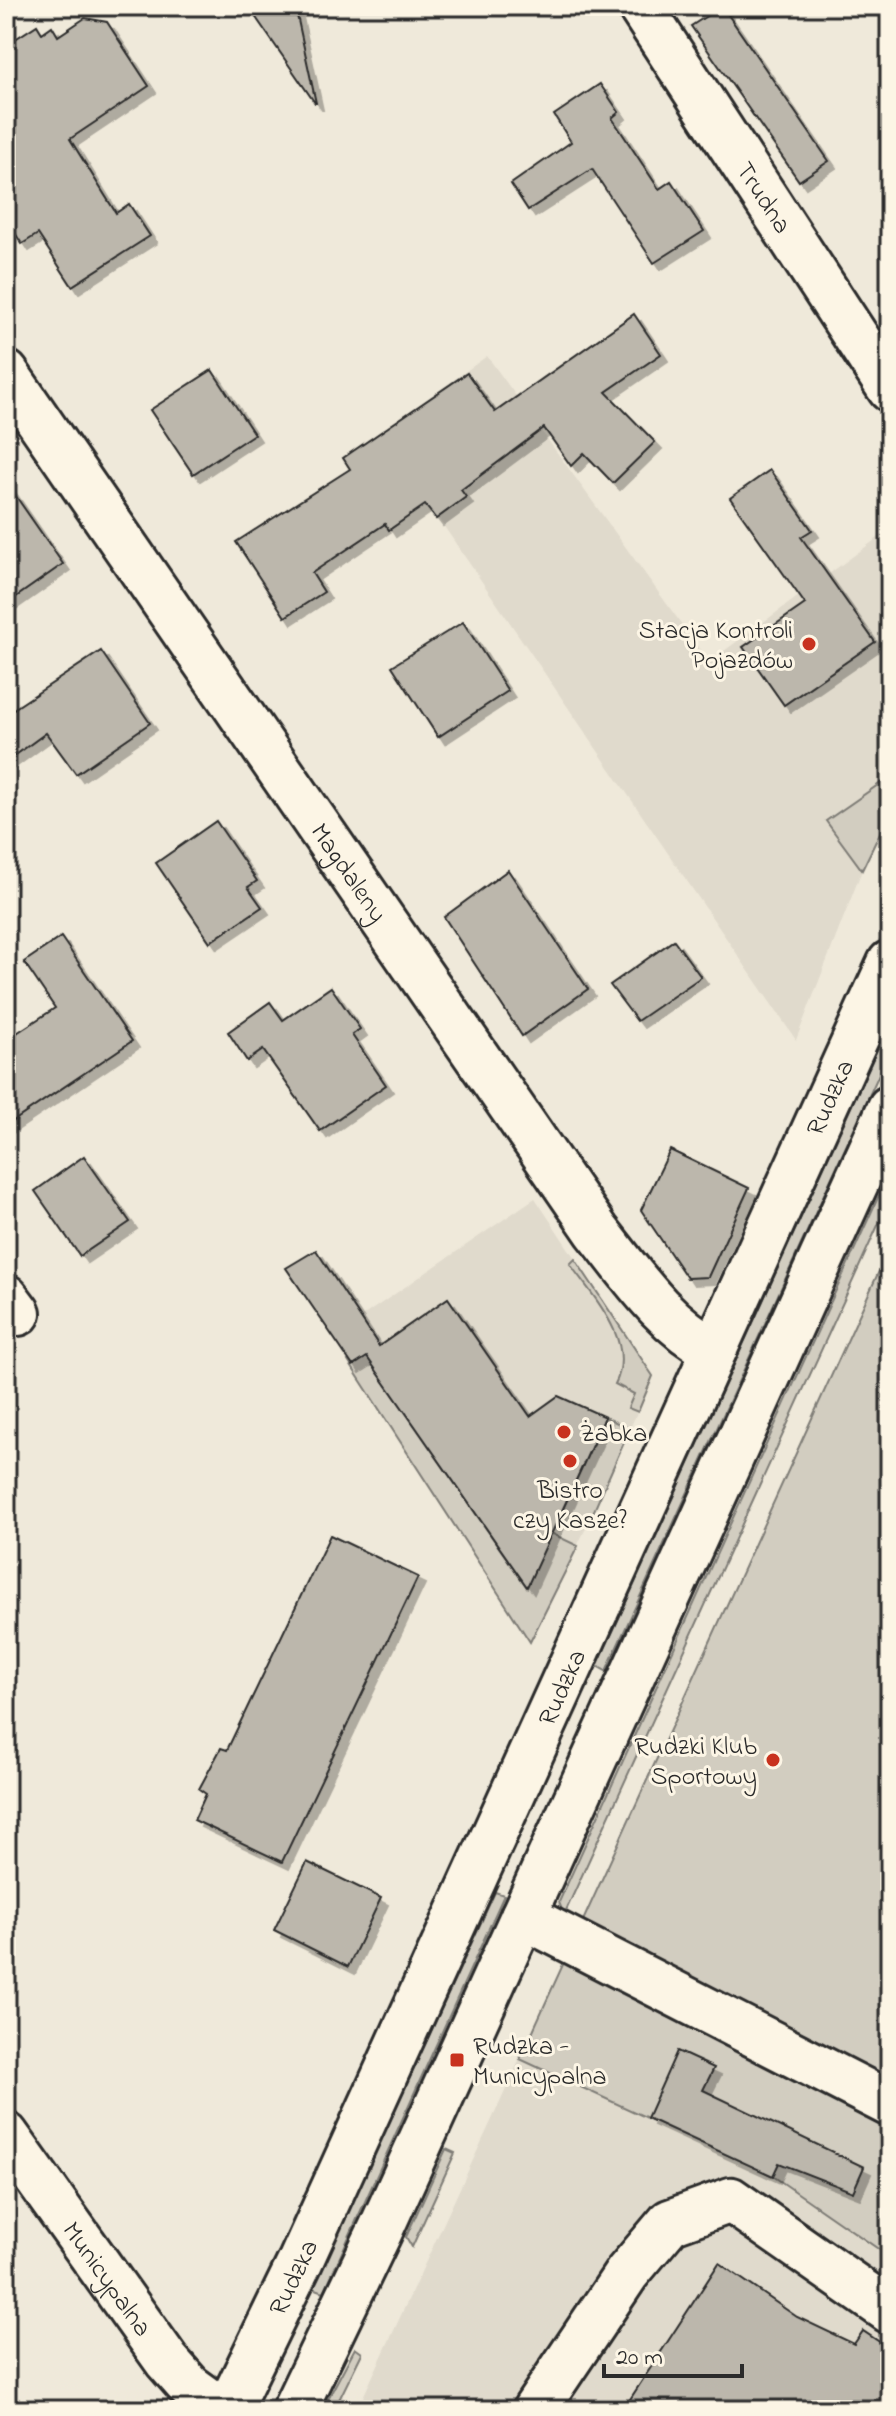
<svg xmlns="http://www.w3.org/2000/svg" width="896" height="2416" viewBox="0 0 896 2416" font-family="'Indie Flower',sans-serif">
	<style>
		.built { fill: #e0dacc }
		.green { fill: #d2cdc0; stroke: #7e7c76; stroke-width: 2 }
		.building { fill: #bcb7ac; stroke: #2b2b2b; stroke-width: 2; filter: url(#shadow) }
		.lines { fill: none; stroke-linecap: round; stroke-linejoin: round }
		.minor-casing { stroke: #2b2b2b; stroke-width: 50 }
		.minor { stroke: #fcf5e5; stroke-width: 44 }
		.poi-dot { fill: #c8321e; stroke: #fcf5e5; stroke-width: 3 }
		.labels { text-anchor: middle; stroke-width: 6; stroke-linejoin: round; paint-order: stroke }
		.street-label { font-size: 26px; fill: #2b2b2b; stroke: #fcf5e5 }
		.poi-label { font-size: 26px; fill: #2b2b2b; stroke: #fcf5e5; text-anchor: end }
	</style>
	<defs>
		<filter id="shadow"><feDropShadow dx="7" dy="7" stdDeviation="0" flood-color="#0004"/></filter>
	</defs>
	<rect width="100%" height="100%" fill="#efe9da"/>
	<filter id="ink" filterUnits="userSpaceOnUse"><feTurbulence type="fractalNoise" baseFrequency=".0125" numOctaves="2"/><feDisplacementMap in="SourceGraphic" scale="16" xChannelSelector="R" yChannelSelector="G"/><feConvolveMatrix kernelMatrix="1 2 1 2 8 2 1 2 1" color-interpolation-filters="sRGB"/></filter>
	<g filter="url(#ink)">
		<g class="built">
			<polygon points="487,356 709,662 890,529 890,812 862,870 796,1040 380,433"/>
			<polygon points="535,1198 653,1376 589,1522 530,1642 332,1337"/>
			<polygon points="520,2059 773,2176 890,2257 890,2410 357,2410"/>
		</g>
		<g class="green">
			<polygon points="890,768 890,812 862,870 826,821 885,780"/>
			<polygon points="890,1021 890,1050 606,1671 597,1666"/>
			<polygon points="890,1171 890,1199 564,1915 559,1902"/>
			<polygon points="890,1247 890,2257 773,2176 520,2059"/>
			<path d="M575 1259 653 1376 638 1412 628 1408 634 1394 615 1384C637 1342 593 1297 570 1264Z"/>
			<polygon points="362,1350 526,1586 551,1533 578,1546 530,1642 348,1361"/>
			<polygon points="605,1417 630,1429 589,1522 563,1509"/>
			<polygon points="495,1892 504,1895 324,2292 313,2288"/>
			<polygon points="446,2149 455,2153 412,2247 406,2237"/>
			<polygon points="355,2348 362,2353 334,2410 322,2410"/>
		</g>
		<g class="building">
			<polygon points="248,6 295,6 316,103 315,103"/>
			<polygon points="722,6 829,161 799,181 691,26"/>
			<polygon points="85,18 107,22 149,86 70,139 116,213 129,204 150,236 72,286 38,234 22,244 6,219 6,45 37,25 42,33 52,26 58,36"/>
			<polygon points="600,84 619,112 612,118 659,189 671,181 704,231 654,263 592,169 528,210 511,184 571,142 554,115"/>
			<polygon points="634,314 661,354 606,392 655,442 613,483 584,453 571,466 544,428 461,490 466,497 436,519 425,505 389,530 385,524 312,573 324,592 285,617 236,542 350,469 343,458 467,373 495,412"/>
			<polygon points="212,370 254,434 193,474 150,410"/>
			<polygon points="770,470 812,530 801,537 875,642 784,705 743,647 805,604 730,498"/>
			<polygon points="6,482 63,564 6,604"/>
			<polygon points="463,622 508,691 438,737 392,666"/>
			<polygon points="101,651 150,723 76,774 46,733 6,762 6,714"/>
			<polygon points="216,821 257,881 248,887 262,907 210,942 156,863"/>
			<polygon points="508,870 588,989 522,1036 444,917"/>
			<polygon points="61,937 132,1041 6,1126 6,1040 55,1008 24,962"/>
			<polygon points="674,940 701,977 637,1021 610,985"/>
			<polygon points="331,987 360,1029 352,1035 386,1085 320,1131 263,1050 247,1061 228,1032 270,1002 283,1020"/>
			<polygon points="670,1150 749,1188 708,1277 687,1278 641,1210"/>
			<polygon points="84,1156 130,1222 80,1256 35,1191"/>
			<polygon points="316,1250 379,1346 448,1298 530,1416 558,1396 605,1417 527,1587 367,1357 353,1366 286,1268"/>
			<polygon points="330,1535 418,1577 282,1862 194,1820 206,1794 199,1789 221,1748 227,1750"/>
			<polygon points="307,1862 381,1898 348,1967 274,1930"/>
			<polygon points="677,2051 714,2068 703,2090 864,2167 853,2192 779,2163 773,2176 647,2118"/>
			<polygon points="719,2263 797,2317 854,2344 863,2331 890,2349 890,2410 623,2410"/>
		</g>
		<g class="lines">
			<defs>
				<g id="minor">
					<path id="s1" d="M640 6 890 389"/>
					<path id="s2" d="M6 373 597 1231C632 1275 663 1323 714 1350"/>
					<polyline points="6,1297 18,1313"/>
					<polyline points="523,1916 890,2104"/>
					<path id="s3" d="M6 2135 167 2361 190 2387 222 2410"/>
					<path id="s4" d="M228 2410 300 2262 890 963"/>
					<polyline points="294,2410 380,2231 890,1108"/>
					<polyline points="535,2410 627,2273 670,2222 731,2200 890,2311"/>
				</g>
			</defs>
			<use href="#minor" class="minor-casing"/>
			<use href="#minor" class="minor"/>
		</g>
	</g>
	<g class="poi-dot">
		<circle cx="809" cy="644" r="8"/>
		<circle cx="564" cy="1432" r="8"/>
		<circle cx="570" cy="1461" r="8"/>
		<circle cx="773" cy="1760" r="8"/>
		<rect x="449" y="2052" width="16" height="16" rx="4"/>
	</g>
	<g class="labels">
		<g class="street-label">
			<text dy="9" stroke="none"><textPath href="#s1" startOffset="228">Trudna</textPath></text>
			<text dy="9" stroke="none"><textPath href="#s2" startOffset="606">Magdaleny</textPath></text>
			<text dy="9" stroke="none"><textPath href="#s4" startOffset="1444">Rudzka</textPath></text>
			<text dy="9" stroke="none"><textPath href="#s4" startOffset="796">Rudzka</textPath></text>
			<text dy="9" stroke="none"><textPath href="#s4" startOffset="148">Rudzka</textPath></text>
			<text dy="9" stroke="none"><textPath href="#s3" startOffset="176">Municypalna</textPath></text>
		</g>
		<g class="poi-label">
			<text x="793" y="638">Stacja Kontroli<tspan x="793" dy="30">Pojazdów</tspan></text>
			<text x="580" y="1441" text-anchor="start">Żabka</text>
			<text x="570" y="1498" text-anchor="middle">Bistro<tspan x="570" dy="30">czy Kasze?</tspan></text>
			<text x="757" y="1754">Rudzki Klub<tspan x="757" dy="30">Sportowy</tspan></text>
			<text x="473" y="2054" text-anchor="start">Rudzka -<tspan x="473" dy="30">Municypalna</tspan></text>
		</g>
	</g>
	<rect width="896" height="2416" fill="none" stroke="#fcf5e5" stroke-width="32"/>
	<rect x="16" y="16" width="864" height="2384" fill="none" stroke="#2b2b2b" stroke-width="3" filter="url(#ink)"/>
	<path d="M604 2364v12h138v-12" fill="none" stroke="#2b2b2b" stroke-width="4"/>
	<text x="616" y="2364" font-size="24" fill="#2b2b2b" stroke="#fcf5e5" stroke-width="6" paint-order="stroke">20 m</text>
</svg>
